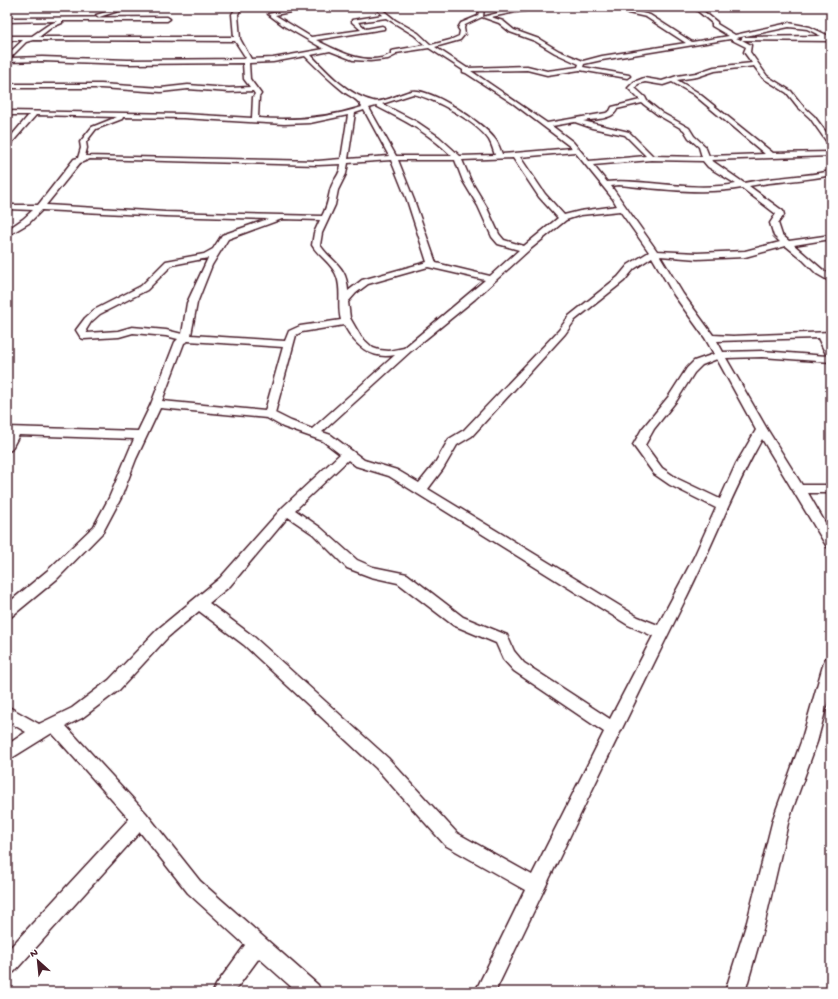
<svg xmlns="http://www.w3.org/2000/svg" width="838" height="999" viewBox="0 0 838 999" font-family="'Gochi Hand',sans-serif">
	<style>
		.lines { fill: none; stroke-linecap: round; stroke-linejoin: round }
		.minor-casing { stroke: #4a1f2b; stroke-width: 3 }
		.minor { fill: #fff; fill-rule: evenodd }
	</style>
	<rect width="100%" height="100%" fill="#fff"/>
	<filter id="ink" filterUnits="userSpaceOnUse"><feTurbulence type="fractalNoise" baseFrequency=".025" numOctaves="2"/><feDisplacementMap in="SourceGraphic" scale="8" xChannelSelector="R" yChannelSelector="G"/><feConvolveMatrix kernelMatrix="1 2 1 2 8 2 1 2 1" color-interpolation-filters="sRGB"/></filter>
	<g filter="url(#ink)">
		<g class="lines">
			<defs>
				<g id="minor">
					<polygon points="123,7 131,7 99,17 96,15"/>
					<path d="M237 7H242L238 14 240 39 251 59 273 58 324 49 284 26 268 14 305 7H316L275 15 311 37 361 30 352 22V20L383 15 374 7H379L395 20 418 33 431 45 450 40 459 36 460 31 458 28 461 23 478 16 480 7H484L483 17 516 8 553 7 516 12 491 17 503 21 514 30 539 39 559 51 583 61 602 56 686 43 646 17 619 11 612 7H618L650 15 692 42 729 36 712 26V23L693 7H698L717 22V24L735 35 789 23 810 27 831 37V41L742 40 751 45 750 52 767 76 791 91 802 105 814 116 831 139V146L829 145 810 118 798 107 787 93 763 78 754 66 715 71 697 77 677 80 697 92 773 153 831 152V156L711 160 744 183C773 177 802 177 831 171V175C804 181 776 181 749 186L783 211 784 215 778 223 782 235 789 241 831 235V239L794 245 823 270 831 275V282L817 274 803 260 786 246 745 257 697 259 660 256 683 294 713 335 733 336 831 332V338H827L831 346V362L762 357 726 358 767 429 802 485H831V493H808L831 533V549L827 547 762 439C734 488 714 542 689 592 623 725 559 858 495 992H475L525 890 445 845 376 768 244 645 199 611 168 637 119 690 82 718 66 726 146 813 200 881 318 985 321 992H297L259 958 234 992H213L216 985 245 945 188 893 140 832 14 972 7 974V951L129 819 52 733 7 761V745L26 732 7 721V706L39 724 72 708 109 680 158 629 220 578 283 507 340 454 323 441 283 427 267 418 160 408 136 459 121 498 103 532 57 579 12 616 7 618V604L47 571 94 526 109 498 134 439 19 435 11 450 7 451 8 435H7V427L138 431 151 404 175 342 178 339 166 336 133 333 119 337 84 339 81 338 76 330 85 318 94 310 141 286 166 261 204 254 213 249 222 235 268 219 165 216 42 210 29 223 7 236V230L23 219 33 210 7 209V205H38L74 159 78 158 81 148 80 142 92 127 117 117 36 115 9 146 7 147V141L29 115H7V111L183 114 252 118 253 97 255 94 253 91 229 92 188 89 161 92 101 88H7V84H101L161 88 188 85 229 88 250 87 244 79 243 63 128 64 42 61 7 62V55L23 40H7V36H32L48 25 57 21 7 22V18L167 17 170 19 167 21H62V23L52 27 39 37H234L232 14ZM482 17 499 23 510 32 535 41 555 53 579 64 578 67 547 71 527 66 467 68 435 47 460 40 465 34 464 28 465 25ZM386 18 414 35 425 45 391 51V54C368 68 336 50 316 40L384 29V27L382 26 366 29 358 22ZM789 27 807 29 821 36 743 37 741 40 736 38ZM730 39 746 47 744 52 752 63 714 67 696 73 677 76 662 81 644 78 634 82 628 88 640 100 612 107 610 111 606 113 547 123 471 71 527 70 547 75 580 70 627 78 630 76 629 75 583 67 584 64 602 60ZM33 40 235 41 246 58 244 59 128 60 42 57 10 58 26 42ZM429 48 463 70V72L466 73 514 104 572 148 502 154C500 149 498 142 494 138 483 123 430 87 411 91 401 93 382 104 373 101 348 95 328 73 311 55L330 51 353 60 370 61 388 59 396 55V53ZM305 56C317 68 329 80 343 91 350 97 357 98 362 107 327 118 295 121 258 118L259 97 261 94 250 79 249 63 273 62ZM645 82 663 85 672 82 693 94 765 154 709 156 705 146 694 136 689 128 662 113 647 101 645 97 635 88 638 84ZM413 94C434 98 477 122 489 140 492 145 493 150 495 155L460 156 439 137 417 122 382 104ZM642 103 658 115 684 130 689 138 699 147 702 157 653 156 629 132 583 121C593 119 614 120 617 109ZM376 106C407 122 426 131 452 156H396L369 108ZM364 110 389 156 348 159 355 113ZM348 115 341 159 318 161 85 156 87 148 86 142 96 129 122 119 123 117 183 118 284 124 310 123ZM575 122 592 128 625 135 646 156 589 161 573 142 552 126ZM575 152 613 199 617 206 580 211 564 215 545 194 520 157ZM513 158 539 197 558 218 524 246 504 240 499 234 486 206 471 181 462 160ZM90 159 318 165 341 164C341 175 332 180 330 191 328 200 327 207 322 216L165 212 46 205 80 163ZM391 160 407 200 427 262 362 280 348 291C347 265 332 263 320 245L322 233 335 205 338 190 346 174 348 163ZM398 160H455L463 181 478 206 492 237 498 244 519 250 490 276 436 263 414 200ZM651 160 703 161 708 167 736 184C708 189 678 186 650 183 636 182 622 180 607 182L593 165ZM619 185C659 189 702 195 742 188L776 214 770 223 774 236 780 242 745 251 697 253 657 251 611 186ZM620 211 649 252 628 265 618 277 569 316 559 330 464 430 449 439 435 463 419 483 397 470 364 460 331 435 322 432 411 351 475 299 528 251 566 220 581 215ZM282 219 320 220 314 233 312 245C319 257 333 264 337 277 342 291 337 306 341 320L300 326 289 331 285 341 191 335 197 303 212 265 228 239ZM652 257 674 295 705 338 714 354 694 361 687 368 669 396 642 429 633 445 654 474 670 485 716 508 694 557 658 625 638 617 428 489 443 469 457 445 472 436 565 334 575 320 624 281 634 269ZM208 258 187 303 182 334 166 330 132 327 118 331 87 333 86 330 91 322 100 314 147 290 172 265ZM428 267 485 280 404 348 389 351 379 350 373 348 361 337 350 318 348 302 356 293 368 284ZM344 325C355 345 370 360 395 355L312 429 291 421 275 413 296 335 302 332ZM818 338 827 356 762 351 723 352 717 341ZM188 341 283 347 265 411 162 401 184 343ZM717 359 756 430 736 464 720 499 678 479 662 468 645 445 654 429 677 400 694 373 702 365ZM348 460 356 466 389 476 628 625 653 636 610 719 524 663 514 651 507 635 463 617 407 574 373 567 357 560 321 528 295 510ZM288 517 313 534 347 568 371 577 398 583 453 625 496 643 503 659 514 671 604 732 532 875 457 833 388 758 254 637 209 603 230 586Z"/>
					<polygon points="831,656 831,689 817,742 789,819 765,922 745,992 725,992 747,922 773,819 801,742 824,662 826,658"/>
				</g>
			</defs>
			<use href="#minor" class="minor-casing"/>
			<use href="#minor" class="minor"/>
		</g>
	</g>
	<rect width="838" height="999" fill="none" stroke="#fff" stroke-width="24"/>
	<rect x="12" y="12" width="814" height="975" fill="none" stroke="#4a1f2b" stroke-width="1.5" filter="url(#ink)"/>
	<g transform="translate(38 961) rotate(333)" stroke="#ffffff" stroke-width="3" paint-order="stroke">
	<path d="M0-3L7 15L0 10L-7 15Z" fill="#4a1f2b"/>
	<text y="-6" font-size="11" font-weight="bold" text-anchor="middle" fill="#4a1f2b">N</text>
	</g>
</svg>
